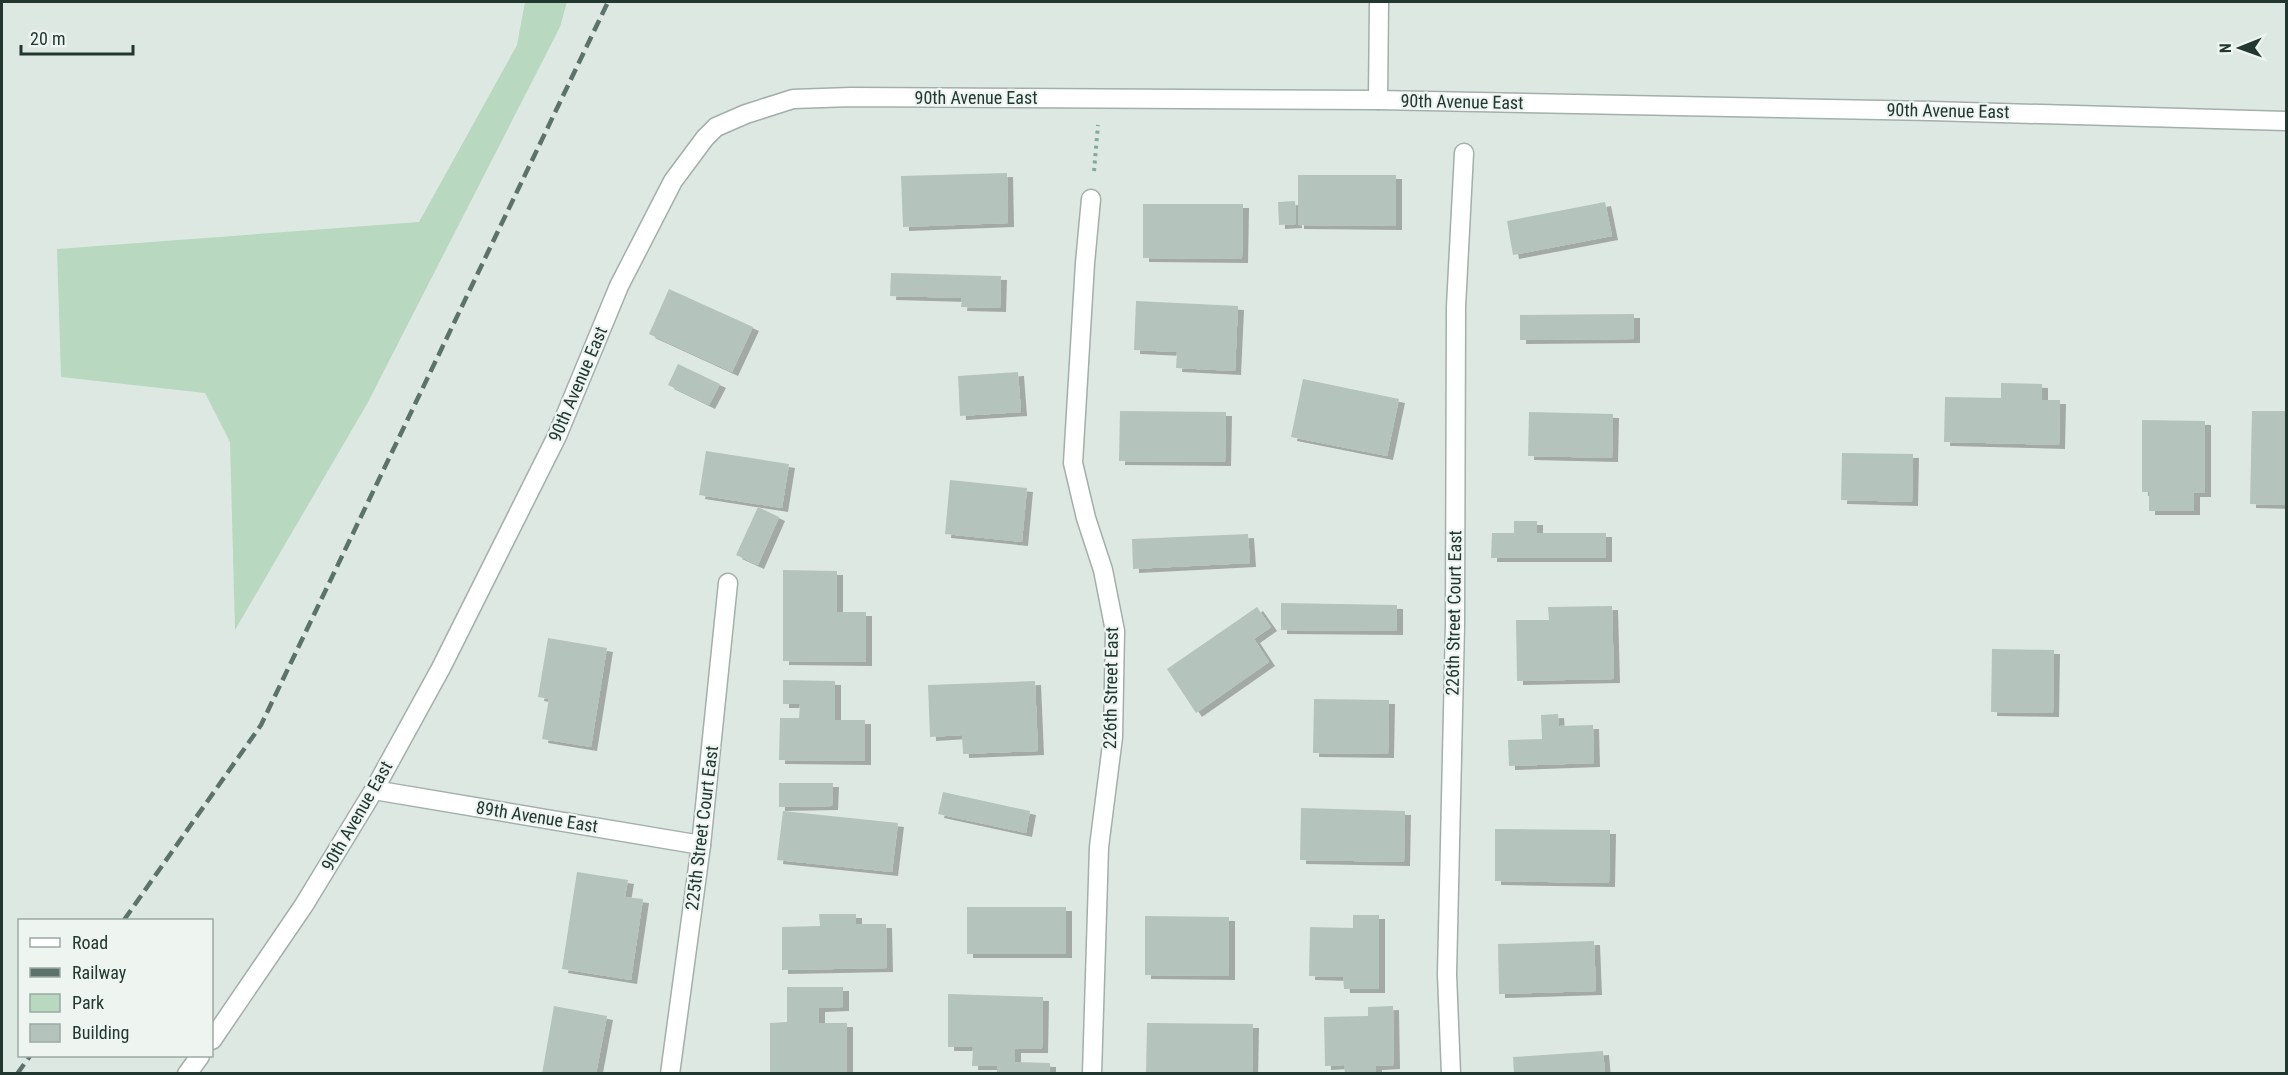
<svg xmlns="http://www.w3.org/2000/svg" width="2288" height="1075" viewBox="0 0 2288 1075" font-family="'Roboto Condensed',sans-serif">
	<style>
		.green { fill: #b8d8bf }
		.building { fill: #b4c3bc; filter: url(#shadow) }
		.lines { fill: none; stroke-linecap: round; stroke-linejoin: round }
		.minor-casing { stroke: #a2afaa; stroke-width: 21 }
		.path { stroke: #81aa9b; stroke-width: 4; stroke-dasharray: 3 4.5; stroke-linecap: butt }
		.minor { stroke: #fff; stroke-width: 18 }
		.rail { stroke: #5b736b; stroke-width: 4.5; stroke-dasharray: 12 6; stroke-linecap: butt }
		.labels { text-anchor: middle; stroke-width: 4.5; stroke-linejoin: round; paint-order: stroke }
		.street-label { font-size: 18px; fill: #213730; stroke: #eef5f1 }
	</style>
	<defs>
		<filter id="shadow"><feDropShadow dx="6" dy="4" stdDeviation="0" flood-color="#0004"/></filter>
	</defs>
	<rect width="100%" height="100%" fill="#dee8e3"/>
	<polygon class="green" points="525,2 567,2 560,27 367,404 235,630 230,442 205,393 61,377 57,249 419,222 517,45"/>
	<g class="building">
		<polygon points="1007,173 1008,223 903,227 901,176"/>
		<polygon points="1298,175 1396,175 1396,226 1298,225"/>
		<polygon points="1295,201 1296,224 1279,225 1278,202"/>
		<polygon points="1605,202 1612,236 1513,255 1507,221"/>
		<polygon points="1143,204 1243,204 1242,259 1143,258"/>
		<polygon points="891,273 1001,276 1000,308 961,307 962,298 890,296"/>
		<polygon points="669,289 753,327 732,372 649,334"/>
		<polygon points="1136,301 1238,306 1235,371 1176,368 1177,352 1134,350"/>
		<polygon points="1634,314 1634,339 1520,340 1520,315"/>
		<polygon points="678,364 720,384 709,405 668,385"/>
		<polygon points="1018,372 1021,412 960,416 958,376"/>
		<polygon points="1303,379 1399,399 1387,456 1291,437"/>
		<polygon points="2001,383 2042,384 2042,400 2060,400 2059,445 1944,442 1945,397 2001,398"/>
		<polygon points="1120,411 1226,412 1225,462 1119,461"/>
		<polygon points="2252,411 2286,411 2286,505 2250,504"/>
		<polygon points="1529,412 1613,414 1612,458 1528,456"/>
		<polygon points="2142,420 2205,421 2205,493 2194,493 2194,511 2149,511 2149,492 2142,492"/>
		<polygon points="706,451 789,464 782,508 699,495"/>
		<polygon points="1842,453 1913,454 1912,502 1841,500"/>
		<polygon points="950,480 1027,488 1022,542 945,534"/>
		<polygon points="758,507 779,517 758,565 736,555"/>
		<polygon points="1514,521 1537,521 1537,533 1606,533 1606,558 1491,558 1492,533 1514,533"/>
		<polygon points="1248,534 1250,563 1133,569 1132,539"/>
		<polygon points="783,570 837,571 837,612 866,612 866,662 783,661"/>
		<polygon points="1281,603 1397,605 1397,631 1281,630"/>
		<polygon points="1612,606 1614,679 1517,681 1516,620 1549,620 1548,607"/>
		<polygon points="1257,607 1271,627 1254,639 1269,662 1196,713 1167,669"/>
		<polygon points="548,638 607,648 591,747 542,739 549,699 538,697"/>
		<polygon points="1992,649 2054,650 2053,713 1991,712"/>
		<polygon points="783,680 835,681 835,720 865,720 865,761 779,760 780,718 799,718 800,704 783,704"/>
		<polygon points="1035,681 1038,751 963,754 962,735 930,737 928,685"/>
		<polygon points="1314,699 1389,700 1388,754 1313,753"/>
		<polygon points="1558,714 1559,726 1593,725 1594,763 1509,766 1508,740 1542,739 1541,715"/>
		<polygon points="779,783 833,783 832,806 779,807"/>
		<polygon points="943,792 1030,811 1026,833 938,814"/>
		<polygon points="1301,808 1405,811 1404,862 1300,860"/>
		<polygon points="783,811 898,823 892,872 777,860"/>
		<polygon points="1495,829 1610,830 1609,883 1495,881"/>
		<polygon points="577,872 628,880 625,897 643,899 631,980 562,969"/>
		<rect x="967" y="907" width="99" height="47"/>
		<polygon points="819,914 856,914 856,924 886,924 887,968 782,970 782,927 820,926"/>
		<polygon points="1353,915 1379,915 1379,989 1344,989 1343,977 1309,976 1310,927 1353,928"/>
		<polygon points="1145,916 1229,917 1229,976 1145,975"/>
		<polygon points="1594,941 1596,991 1499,994 1498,944"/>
		<polygon points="787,987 843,987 843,1007 819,1008 819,1023 847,1023 847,1074 770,1074 770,1023 787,1022"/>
		<polygon points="948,994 1043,997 1042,1049 1015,1049 1015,1062 1050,1063 1050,1074 997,1074 997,1066 972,1066 973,1047 948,1047"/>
		<polygon points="554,1006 607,1016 596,1074 542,1074"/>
		<polygon points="1393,1006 1394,1065 1376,1066 1376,1074 1345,1074 1344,1065 1325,1066 1324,1017 1368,1016 1368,1007"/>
		<polygon points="1147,1023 1253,1024 1252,1074 1146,1073"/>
		<polygon points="1603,1051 1605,1074 1514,1074 1513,1057"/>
	</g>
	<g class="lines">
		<defs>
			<g id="minor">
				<polyline points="1378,100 1379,2"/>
				<polyline points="1091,199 1085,263 1073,463 1086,518 1103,570 1115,631 1113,737 1099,847 1092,1074"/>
				<polyline points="374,790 701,845"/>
				<polyline points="212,1040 304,905 374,790 441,668 557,436 619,286 673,181 705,138 716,127 746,114 793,99 851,97 1378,100 1931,111 2286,121"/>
				<polyline points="187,1074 200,1056"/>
				<polyline points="670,1074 701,845 728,583"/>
				<polyline points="1451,1074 1447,974 1455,625 1456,307 1464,153"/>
			</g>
		</defs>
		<use href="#minor" class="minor-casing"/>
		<polyline class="path" points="1094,171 1098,125"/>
		<use href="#minor" class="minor"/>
		<g class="rail">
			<polyline points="124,920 261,725 608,2"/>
			<polyline points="17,1074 30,1056"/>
		</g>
	</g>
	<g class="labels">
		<g class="street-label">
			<text x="976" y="104">90th Avenue East</text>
			<text transform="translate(1462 102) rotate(1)" y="6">90th Avenue East</text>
			<text transform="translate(1948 111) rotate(1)" y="6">90th Avenue East</text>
			<text transform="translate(578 384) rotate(-67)" y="6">90th Avenue East</text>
			<text transform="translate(1454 613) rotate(-89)" y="6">226th Street Court East</text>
			<text transform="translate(1111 688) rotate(-89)" y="6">226th Street East</text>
			<text transform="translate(357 816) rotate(-60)" y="6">90th Avenue East</text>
			<text transform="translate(537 817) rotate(9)" y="6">89th Avenue East</text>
			<text transform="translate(702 828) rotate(-83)" y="6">225th Street Court East</text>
		</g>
	</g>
	<rect width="2288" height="1075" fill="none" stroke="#213730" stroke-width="6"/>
	<rect x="18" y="919" width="195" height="138" fill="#eef5f1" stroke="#9ca9a4" stroke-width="1.5"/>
	<rect x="30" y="938" width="30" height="9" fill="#ffffff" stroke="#9ca9a4" stroke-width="1.5"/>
	<text x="72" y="949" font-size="18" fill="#213730">Road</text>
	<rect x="30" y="968" width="30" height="9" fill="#5b736b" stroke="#9ca9a4" stroke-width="1.5"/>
	<text x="72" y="979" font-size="18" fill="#213730">Railway</text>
	<rect x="30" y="994" width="30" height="18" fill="#b8d8bf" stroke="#9ca9a4" stroke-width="1.5"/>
	<text x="72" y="1009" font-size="18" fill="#213730">Park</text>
	<rect x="30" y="1024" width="30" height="18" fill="#b4c3bc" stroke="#9ca9a4" stroke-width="1.5"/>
	<text x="72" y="1039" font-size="18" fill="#213730">Building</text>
	<g transform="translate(2240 48) rotate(269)" stroke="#eef5f1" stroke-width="4.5" paint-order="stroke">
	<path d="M0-4.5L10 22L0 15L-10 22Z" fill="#213730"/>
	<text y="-9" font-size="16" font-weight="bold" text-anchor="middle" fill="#213730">N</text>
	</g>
	<path d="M21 45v9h112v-9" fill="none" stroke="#213730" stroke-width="3"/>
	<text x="30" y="45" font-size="18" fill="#213730" stroke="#eef5f1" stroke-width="4.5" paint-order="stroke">20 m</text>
</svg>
